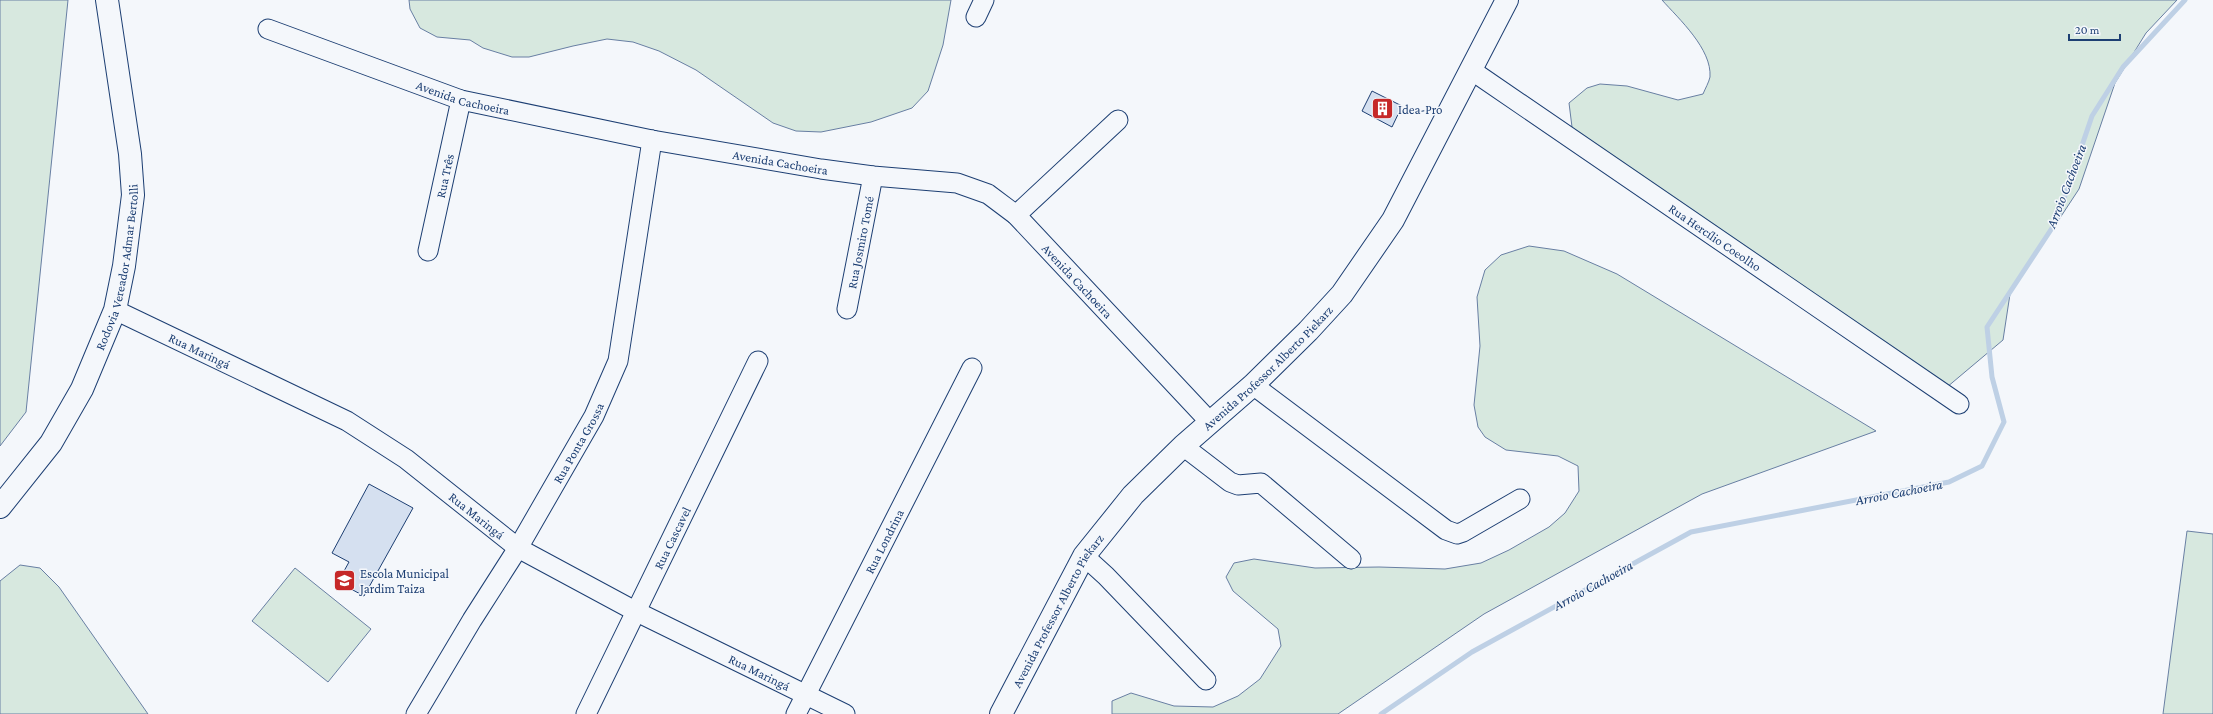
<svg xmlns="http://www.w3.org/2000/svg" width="2213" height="714" viewBox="0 0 2213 714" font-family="'Crimson Pro',serif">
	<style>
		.green { fill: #d7e8df; stroke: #687fa3 }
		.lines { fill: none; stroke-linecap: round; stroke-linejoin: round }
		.stream { stroke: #bed0e5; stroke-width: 5 }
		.building { fill: #d5e0f0; stroke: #1d3f73 }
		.minor-casing { stroke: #1d3f73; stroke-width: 21 }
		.major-casing { stroke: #1d3f73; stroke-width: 24 }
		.highway-casing { stroke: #1d3f73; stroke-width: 24 }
		.minor { stroke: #f4f7fb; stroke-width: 19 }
		.major { stroke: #f4f7fb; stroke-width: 22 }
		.highway { stroke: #f4f7fb; stroke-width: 22 }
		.labels { text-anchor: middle; stroke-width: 3; stroke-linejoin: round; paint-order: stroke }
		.street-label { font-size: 13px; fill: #1d3f73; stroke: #f4f7fb }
		.poi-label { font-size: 13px; fill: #1d3f73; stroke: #f4f7fb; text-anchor: start }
		.water-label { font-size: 14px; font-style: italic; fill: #1d3f73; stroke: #f4f7fb }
	</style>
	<rect width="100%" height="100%" fill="#f4f7fb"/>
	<g class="green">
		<polygon points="0,0 68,0 26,412 0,446"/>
		<polygon points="409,0 951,0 943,45 928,91 912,108 871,122 821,132 796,131 773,123 696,70 659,51 633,42 607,39 573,46 529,57 512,57 483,48 470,40 437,37 420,28 410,9"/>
		<path d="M1662 0H2177L2146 33 2115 83 2079 189 2010 294 2003 340 1934 398 1592 146 1572 127 1569 103 1587 88 1600 84 1627 86 1678 100 1703 94C1705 89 1709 82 1710 77 1712 49 1679 19 1662 0Z"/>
		<polygon points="1529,246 1564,251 1617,274 1876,431 1702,494 1484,614 1338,714 1112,714 1112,701 1131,693 1174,706 1213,707 1238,696 1260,679 1281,646 1278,629 1233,591 1226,577 1234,563 1254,559 1315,568 1379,567 1445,569 1481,563 1509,550 1549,527 1565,513 1579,491 1578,466 1558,456 1506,450 1485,437 1478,427 1474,405 1480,346 1477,297 1485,270 1501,255"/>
		<polygon points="2187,531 2213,534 2213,714 2163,714"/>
		<polygon points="20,565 40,568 59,587 148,714 0,714 0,581"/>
		<polygon points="295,568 371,629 328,682 252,621"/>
	</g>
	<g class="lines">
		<polyline class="stream" points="1381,714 1472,652 1691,532 1949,482 1982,466 2004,422 1992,377 1987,327 2056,222 2092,116 2123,67 2185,0"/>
	</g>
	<g class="building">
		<polygon points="1372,91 1402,106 1392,127 1362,111"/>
		<polygon points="369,484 413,508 364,596 338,582 349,562 332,553"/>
	</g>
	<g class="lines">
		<defs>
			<g id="minor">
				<polyline points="976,17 984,0"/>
				<path id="s1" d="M268 29 461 100 652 140 821 169 873 176 957 183 988 194 1016 215 1210 422"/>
				<path id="s2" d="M1471 70 1959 404"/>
				<polyline points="1016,215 1118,120"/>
				<path id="s3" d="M428 251 461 100"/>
				<path id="s4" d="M847 309 873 176"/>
				<path id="s5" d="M115 310 347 421 406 459 518 548 635 611 845 714"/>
				<polyline points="1253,385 1446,530 1457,534 1463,532 1520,499"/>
				<polyline points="1183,446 1230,482 1238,485 1261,483 1351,559"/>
				<polyline points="1084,556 1106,576 1206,680"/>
				<path id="s6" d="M416 714 472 620 518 548 594 416 618 361 652 140"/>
				<path id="s7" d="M586 714 758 361"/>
				<path id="s8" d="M796 714 972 368"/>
			</g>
			<g id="major">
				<path id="s9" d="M1001 714 1084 556 1133 495 1183 446 1253 385 1308 331 1342 294 1393 220 1507 0"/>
			</g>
			<g id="highway">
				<path id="s10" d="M0 507 51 443 82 389 115 310 124 266 133 195 130 154 107 0"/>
			</g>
		</defs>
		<use href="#minor" class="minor-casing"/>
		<use href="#major" class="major-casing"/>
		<use href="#highway" class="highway-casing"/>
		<use href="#minor" class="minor"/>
		<use href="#major" class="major"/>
		<use href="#highway" class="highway"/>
	</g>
	<defs>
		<symbol id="building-square" viewBox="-11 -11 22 22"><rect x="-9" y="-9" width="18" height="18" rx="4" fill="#c62828" stroke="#f4f7fb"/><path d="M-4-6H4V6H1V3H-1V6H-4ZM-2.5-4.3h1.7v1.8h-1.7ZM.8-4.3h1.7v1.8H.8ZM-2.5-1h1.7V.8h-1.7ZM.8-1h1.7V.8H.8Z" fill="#fff"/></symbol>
		<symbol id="school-square" viewBox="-11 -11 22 22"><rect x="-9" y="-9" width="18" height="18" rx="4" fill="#c62828" stroke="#f4f7fb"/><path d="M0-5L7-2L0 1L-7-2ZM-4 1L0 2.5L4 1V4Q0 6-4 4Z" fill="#fff"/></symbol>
	</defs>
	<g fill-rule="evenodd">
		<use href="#building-square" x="1370" y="96" width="25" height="25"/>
		<use href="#school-square" x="332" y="568" width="25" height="25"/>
	</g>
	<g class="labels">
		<g class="street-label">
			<text dy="5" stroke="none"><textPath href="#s1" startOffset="207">Avenida Cachoeira</textPath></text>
			<text dy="5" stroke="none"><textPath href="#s1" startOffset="531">Avenida Cachoeira</textPath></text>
			<text dy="5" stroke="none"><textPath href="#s3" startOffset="77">Rua Três</textPath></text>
			<text dy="5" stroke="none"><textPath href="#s2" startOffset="296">Rua Hercílio Coeolho</textPath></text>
			<text dy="5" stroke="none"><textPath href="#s4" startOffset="68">Rua Josmiro Tomé</textPath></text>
			<text dy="5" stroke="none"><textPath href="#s10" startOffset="272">Rodovia Vereador Admar Bertolli</textPath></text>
			<text dy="5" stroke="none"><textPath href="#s1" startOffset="867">Avenida Cachoeira</textPath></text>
			<text dy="5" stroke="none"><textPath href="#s5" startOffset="94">Rua Maringá</textPath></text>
			<text dy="5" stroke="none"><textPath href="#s9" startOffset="442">Avenida Professor Alberto Piekarz</textPath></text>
			<text dy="5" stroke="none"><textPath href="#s6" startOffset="316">Rua Ponta Grossa</textPath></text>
			<text dy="5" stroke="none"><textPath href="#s5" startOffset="418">Rua Maringá</textPath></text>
			<text dy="5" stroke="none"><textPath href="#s7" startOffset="196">Rua Cascavel</textPath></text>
			<text dy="5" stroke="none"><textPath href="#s8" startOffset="194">Rua Londrina</textPath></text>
			<text dy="5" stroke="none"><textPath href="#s9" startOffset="118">Avenida Professor Alberto Piekarz</textPath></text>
			<text dy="5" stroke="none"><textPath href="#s5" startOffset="742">Rua Maringá</textPath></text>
		</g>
		<g class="poi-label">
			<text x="1398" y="114">Idea-Pro</text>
			<text x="360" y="578">Escola Municipal<tspan x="360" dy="15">Jardim Taiza</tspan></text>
		</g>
		<g class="water-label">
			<text transform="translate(2066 186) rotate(-69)" y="5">Arroio Cachoeira</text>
			<text transform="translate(1899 492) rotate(-11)" y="5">Arroio Cachoeira</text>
			<text transform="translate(1593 585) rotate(-29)" y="5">Arroio Cachoeira</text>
		</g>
	</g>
	<path d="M2069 34v6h51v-6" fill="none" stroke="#1d3f73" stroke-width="2"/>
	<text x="2075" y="34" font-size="12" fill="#1d3f73" stroke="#f4f7fb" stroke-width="3" paint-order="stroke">20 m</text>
</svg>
